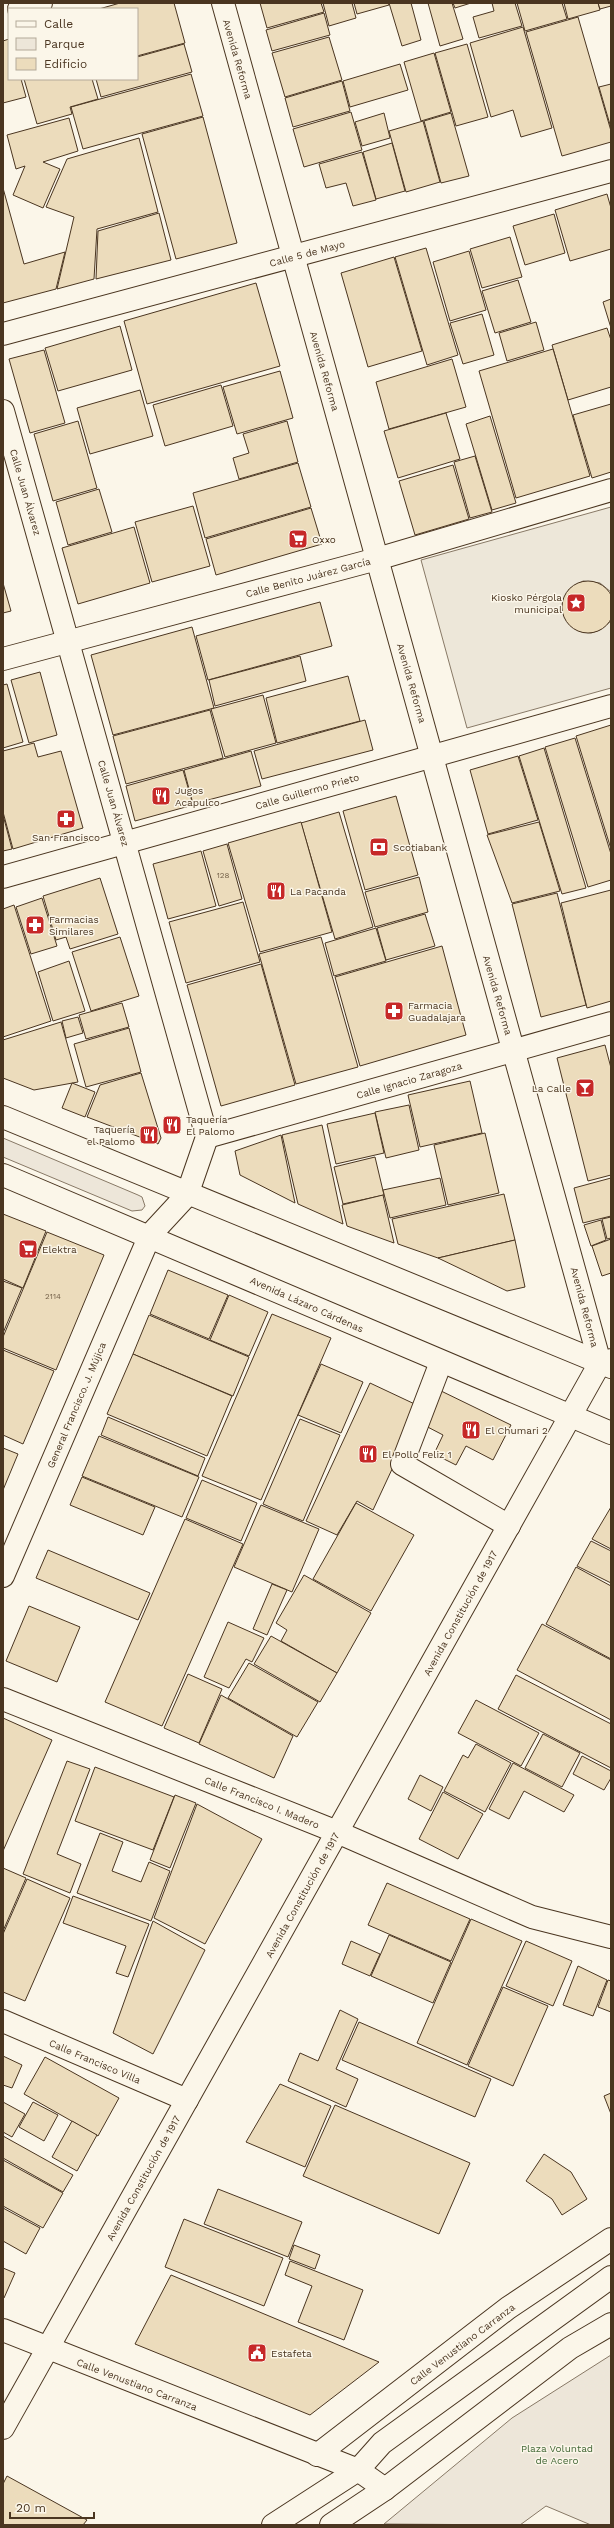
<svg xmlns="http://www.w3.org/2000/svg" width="614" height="2528" viewBox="0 0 614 2528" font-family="'Work Sans',sans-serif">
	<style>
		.green { fill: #ede6d9; stroke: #887966 }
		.parking { fill: #ede7d9; stroke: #887966 }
		.building { fill: #ecdcbc; stroke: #4a3520 }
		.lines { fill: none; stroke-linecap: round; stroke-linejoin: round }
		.minor-casing { stroke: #4a3520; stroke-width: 24 }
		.major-casing { stroke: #4a3520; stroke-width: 24 }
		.minor { stroke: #fbf6e9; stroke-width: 22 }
		.major { stroke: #fbf6e9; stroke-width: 22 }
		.labels { text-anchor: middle; stroke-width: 3; stroke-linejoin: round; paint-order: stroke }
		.number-label { font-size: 8px; fill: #725f47 }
		.street-label { font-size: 10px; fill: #4a3520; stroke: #fbf6e9 }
		.poi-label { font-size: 10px; fill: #4a3520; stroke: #fbf6e9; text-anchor: start }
		.park-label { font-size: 10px; fill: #436837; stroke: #fbf6e9 }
	</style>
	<rect width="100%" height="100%" fill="#fbf6e9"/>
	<g class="green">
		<polygon points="3,1138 138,1195 142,1197 145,1206 142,1210 132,1211 3,1157"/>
		<polygon points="611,2355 611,2525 591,2525 546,2506 520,2525 384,2524 512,2418"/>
	</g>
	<polygon class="parking" points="611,507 611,592 600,583 583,581 569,589 563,604 568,622 574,628 582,632 591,633 600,630 611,621 611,688 467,728 421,560"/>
	<g class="building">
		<polygon points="120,3 174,3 185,43 137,56 137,9 99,9"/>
		<polygon points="260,3 321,3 324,12 267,28"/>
		<polygon points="323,3 352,3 356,18 329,26"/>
		<polygon points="354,3 388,3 389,5 357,14"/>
		<polygon points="389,3 411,3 421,40 402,46"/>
		<polygon points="428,3 452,3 463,39 440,46"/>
		<polygon points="453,3 471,3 455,8"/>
		<polygon points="492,3 515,3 522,26 479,38 473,17 494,11"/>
		<polygon points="517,3 562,3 567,19 525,31"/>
		<polygon points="564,3 598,3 600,10 568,19"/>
		<polygon points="598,3 611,3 611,6 600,9"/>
		<polygon points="324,13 330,35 272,51 266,30"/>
		<polygon points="578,17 611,131 611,142 562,156 526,32"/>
		<polygon points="523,27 552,128 521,137 513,110 491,117 470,43"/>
		<polygon points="329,37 342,80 285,97 272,53"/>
		<polygon points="9,39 9,79 21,79 26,97 3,103 3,41"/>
		<polygon points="184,44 192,72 101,97 96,79 137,79 137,57"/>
		<polygon points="467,44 488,117 456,126 435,53"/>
		<polygon points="434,53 451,112 421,121 404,62"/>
		<polygon points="400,64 408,90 350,107 343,81"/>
		<polygon points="191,74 203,116 83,149 71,107"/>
		<polygon points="24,79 92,79 98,99 70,107 72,114 37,124"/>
		<polygon points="342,81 350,111 293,127 285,98"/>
		<polygon points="611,84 611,128 599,87"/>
		<polygon points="351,112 362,150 304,167 293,129"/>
		<polygon points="384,113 390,138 362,146 355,122"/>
		<polygon points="451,113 469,176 441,183 424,121"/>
		<polygon points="203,117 237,243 176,259 142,134"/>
		<polygon points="69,118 78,151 43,162 60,169 43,208 13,195 25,166 16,169 7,135"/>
		<polygon points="423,121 440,182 406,192 389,131"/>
		<polygon points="139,138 158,212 97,229 94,279 57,289 74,217 46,207 67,159"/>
		<polygon points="392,143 405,191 376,199 363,152"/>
		<polygon points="362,152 376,200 353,206 346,183 326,188 319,164"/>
		<polygon points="3,188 24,264 65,252 56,289 3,303"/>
		<polygon points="607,194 611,208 611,249 570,261 555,210"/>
		<polygon points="159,213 171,260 96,279 98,231"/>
		<polygon points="554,214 565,253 525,265 513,226"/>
		<polygon points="510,237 522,277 482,288 470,249"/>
		<polygon points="426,248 458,355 427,365 395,257"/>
		<polygon points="469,251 486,310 450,321 433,262"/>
		<polygon points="394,257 422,351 368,367 341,273"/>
		<polygon points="518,280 531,322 495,333 482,291"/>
		<polygon points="256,283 280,366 147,404 124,321"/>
		<polygon points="611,299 611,328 603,302"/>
		<polygon points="482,314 494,355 463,364 450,323"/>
		<polygon points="536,322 544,350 507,361 499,333"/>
		<polygon points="120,326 132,370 58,391 45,348"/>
		<polygon points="607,328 611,340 611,387 568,400 552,345"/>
		<polygon points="553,349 590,476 516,498 479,371"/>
		<polygon points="44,350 65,423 30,433 9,359"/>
		<polygon points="452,359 466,407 389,429 376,382"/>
		<polygon points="280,371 293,418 237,434 223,387"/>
		<polygon points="221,385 233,426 165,446 153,405"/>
		<polygon points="140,390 153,436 90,454 77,408"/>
		<polygon points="611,404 611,472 592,478 573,415"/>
		<polygon points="446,413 460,459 398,478 384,431"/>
		<polygon points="490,416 516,503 492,510 466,424"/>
		<polygon points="78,421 97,488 53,501 34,434"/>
		<polygon points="287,421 298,462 239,479 233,458 249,453 243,434"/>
		<polygon points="475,456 492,512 470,518 454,462"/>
		<polygon points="298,463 311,507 205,538 193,493"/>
		<polygon points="453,465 469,519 415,535 399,481"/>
		<polygon points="99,489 112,532 68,545 56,502"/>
		<polygon points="193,506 210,566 152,582 135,522"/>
		<polygon points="311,508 322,544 216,575 206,539"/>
		<polygon points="134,527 150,583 78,604 62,548"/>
		<circle cx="588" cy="607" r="26"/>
		<polygon points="3,583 11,611 3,613"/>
		<polygon points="320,602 332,646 208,680 196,636"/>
		<polygon points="192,627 214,708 113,735 91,655"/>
		<polygon points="300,656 306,681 215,706 209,680"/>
		<polygon points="40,672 57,735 29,743 11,680"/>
		<polygon points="348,676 360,721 277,743 266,698"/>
		<polygon points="7,684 23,742 3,748 3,685"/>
		<polygon points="263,695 276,743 225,757 211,709"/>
		<polygon points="210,710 223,758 126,784 113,736"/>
		<polygon points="365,720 373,750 262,779 254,751"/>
		<polygon points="611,725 611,849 576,736"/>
		<polygon points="575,738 611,854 611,880 588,887 545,747"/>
		<polygon points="34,743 38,757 61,751 83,828 13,849 3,812 3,751"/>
		<polygon points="544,748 586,888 562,894 519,756"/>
		<polygon points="251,751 261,786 193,804 184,770"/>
		<polygon points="518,756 538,820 488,834 470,770"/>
		<polygon points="183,770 193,805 135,821 126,786"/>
		<polygon points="396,796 418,875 365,890 343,811"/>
		<polygon points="339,812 373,927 335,939 301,823"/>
		<polygon points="3,815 12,849 3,851"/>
		<polygon points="301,822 332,932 260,952 228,843"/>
		<polygon points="539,822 560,891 512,903 487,835"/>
		<polygon points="227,844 242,899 219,906 203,851"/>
		<polygon points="201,851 216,906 168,919 153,864"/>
		<polygon points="419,877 428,912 375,927 365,892"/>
		<polygon points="100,878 118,934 70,949 66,937 56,940 43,896"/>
		<polygon points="611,890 611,1001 587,1008 561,903"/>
		<polygon points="557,893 586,1005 541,1017 512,904"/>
		<polygon points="42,898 57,946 31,954 16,907"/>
		<polygon points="243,902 260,962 186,983 169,922"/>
		<polygon points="14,905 51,1021 3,1037 3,909"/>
		<polygon points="425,914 435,946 386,960 377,928"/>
		<polygon points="376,928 386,961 334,976 325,943"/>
		<polygon points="120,937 139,996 91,1011 72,952"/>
		<polygon points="321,937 358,1067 296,1084 259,954"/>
		<polygon points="442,946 466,1035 360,1066 335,977"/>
		<polygon points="69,961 85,1011 53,1021 38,972"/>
		<polygon points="261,964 295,1085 221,1106 187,985"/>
		<polygon points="122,1003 129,1027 86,1039 79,1015"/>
		<polygon points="78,1017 83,1033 66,1038 62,1021"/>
		<polygon points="61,1022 78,1082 34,1090 3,1078 3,1040"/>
		<polygon points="129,1028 141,1072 86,1087 74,1044"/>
		<polygon points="605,1045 611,1068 611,1175 588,1181 557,1058"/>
		<polygon points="141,1073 161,1138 158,1144 87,1117 100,1085"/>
		<polygon points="470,1081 482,1133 420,1147 408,1095"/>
		<polygon points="72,1083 95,1092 85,1117 62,1108"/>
		<polygon points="409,1105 419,1150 386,1158 375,1112"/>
		<polygon points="375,1113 384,1153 336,1164 327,1124"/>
		<polygon points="322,1125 343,1224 298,1204 282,1135"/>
		<polygon points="485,1133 499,1193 448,1205 434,1145"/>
		<polygon points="281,1135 295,1203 240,1175 235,1151"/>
		<polygon points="375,1157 384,1195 343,1204 334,1167"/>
		<polygon points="440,1178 446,1205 390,1218 383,1190"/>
		<polygon points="611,1178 611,1216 583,1223 574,1188"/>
		<polygon points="504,1194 515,1240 438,1258 398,1244 392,1219"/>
		<polygon points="383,1195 394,1243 347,1226 342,1205"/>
		<polygon points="3,1214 46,1231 23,1288 3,1279"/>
		<polygon points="611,1217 611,1238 607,1239 602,1219"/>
		<polygon points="601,1220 606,1240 591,1246 584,1225"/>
		<polygon points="47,1232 104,1255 56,1370 3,1348 3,1337"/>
		<polygon points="611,1239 611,1273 602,1276 592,1246"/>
		<polygon points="515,1240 525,1287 507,1291 438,1258"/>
		<polygon points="168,1270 228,1295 209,1339 150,1314"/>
		<polygon points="3,1281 22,1288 3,1333"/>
		<polygon points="229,1295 268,1312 249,1356 210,1340"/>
		<polygon points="272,1314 331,1338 261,1500 202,1476"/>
		<polygon points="149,1315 249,1357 233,1396 133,1354"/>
		<polygon points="3,1350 54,1371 23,1444 3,1435"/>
		<polygon points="133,1354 232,1396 207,1456 107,1414"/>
		<polygon points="321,1364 363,1382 341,1433 298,1415"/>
		<polygon points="370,1383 421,1407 373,1510 357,1501 337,1535 306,1521"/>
		<polygon points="437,1389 511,1425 493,1460 466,1446 456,1465 434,1454 443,1435 420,1423"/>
		<polygon points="108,1417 205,1458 198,1476 101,1435"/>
		<polygon points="300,1419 340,1435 303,1521 263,1504"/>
		<polygon points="99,1436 199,1477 182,1517 82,1476"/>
		<polygon points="3,1448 18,1454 3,1490"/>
		<polygon points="82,1477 155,1507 143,1535 70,1505"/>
		<polygon points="202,1480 257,1503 241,1541 186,1518"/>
		<polygon points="356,1503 414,1535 371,1611 313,1579"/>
		<polygon points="261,1505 319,1529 292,1592 234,1567"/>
		<polygon points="611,1507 611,1549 592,1539"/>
		<polygon points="185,1519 243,1544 162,1726 105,1702"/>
		<polygon points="591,1541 611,1551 611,1583 577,1566"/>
		<polygon points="48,1550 150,1593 138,1620 36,1578"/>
		<polygon points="576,1567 611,1586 611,1659 546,1624"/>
		<polygon points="304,1575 371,1613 337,1673 281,1641 287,1630 276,1623"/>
		<polygon points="272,1584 287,1590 267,1635 253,1629"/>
		<polygon points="29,1606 80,1627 57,1682 6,1661"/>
		<polygon points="228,1622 264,1638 252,1662 246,1659 229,1688 204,1677"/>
		<polygon points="542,1624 611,1660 611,1720 517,1670"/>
		<polygon points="271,1636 337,1673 320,1702 254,1664"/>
		<polygon points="249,1663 318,1702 297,1737 228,1698"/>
		<polygon points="188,1674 222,1689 199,1743 164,1728"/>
		<polygon points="516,1675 611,1724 611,1768 498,1709"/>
		<polygon points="221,1695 293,1736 274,1778 199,1744"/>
		<polygon points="476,1700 539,1733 521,1766 458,1733"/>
		<polygon points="3,1718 52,1740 3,1851"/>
		<polygon points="543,1734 580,1753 562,1787 525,1768"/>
		<polygon points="476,1744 511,1763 485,1812 444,1791 463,1755 468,1758"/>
		<polygon points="582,1756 611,1771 611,1778 604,1790 573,1774"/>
		<polygon points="67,1761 90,1769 57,1854 81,1864 70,1893 23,1874"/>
		<polygon points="513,1763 574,1795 564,1812 524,1791 509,1819 489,1809"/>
		<polygon points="95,1767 174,1797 153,1850 75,1821"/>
		<polygon points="420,1775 443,1787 431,1811 408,1799"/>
		<polygon points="443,1792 483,1814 458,1859 419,1839"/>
		<polygon points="175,1795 196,1803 170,1868 150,1860"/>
		<polygon points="197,1804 262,1839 205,1944 154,1918"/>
		<polygon points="100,1833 123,1842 112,1871 141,1882 149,1862 170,1871 151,1921 77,1893"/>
		<polygon points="3,1868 26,1878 3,1931"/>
		<polygon points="27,1879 70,1898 25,2001 3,1992 3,1934"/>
		<polygon points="387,1883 470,1919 451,1961 368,1925"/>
		<polygon points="73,1896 149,1924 128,1977 116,1973 126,1946 63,1923"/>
		<polygon points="471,1919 522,1941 467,2065 417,2043"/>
		<polygon points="153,1921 205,1950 153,2054 113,2033"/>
		<polygon points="389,1935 451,1962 433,2003 371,1976"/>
		<polygon points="351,1941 380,1954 370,1976 342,1964"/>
		<polygon points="526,1941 572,1961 553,2006 506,1986"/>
		<polygon points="578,1966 607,1980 593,2016 563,2005"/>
		<polygon points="608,1980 611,1981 611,2012 598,2007"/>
		<polygon points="503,1987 548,2006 513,2086 468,2066"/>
		<polygon points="340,2010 358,2019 336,2069 358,2079 346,2107 288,2081 300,2053 318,2061"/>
		<polygon points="359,2022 491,2079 475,2117 342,2060"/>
		<polygon points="3,2056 22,2065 12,2088 3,2085"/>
		<polygon points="45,2057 119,2098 98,2136 24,2094"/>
		<polygon points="280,2084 331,2106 305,2167 246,2142"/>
		<polygon points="611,2093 611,2114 604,2096"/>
		<polygon points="3,2102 25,2114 12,2137 3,2132"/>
		<polygon points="33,2102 58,2115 44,2141 19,2127"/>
		<polygon points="335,2105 470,2163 439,2234 303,2176"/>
		<polygon points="72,2121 97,2135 77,2171 52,2157"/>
		<polygon points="3,2136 73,2175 63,2192 3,2158"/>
		<polygon points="544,2154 571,2172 587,2199 562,2215 552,2199 526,2181"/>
		<polygon points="3,2160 63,2193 43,2228 3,2206"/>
		<polygon points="218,2189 302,2222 288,2257 204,2224"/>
		<polygon points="3,2208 40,2228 26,2254 3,2241"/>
		<polygon points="184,2219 283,2258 264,2306 165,2267"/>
		<polygon points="294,2245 320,2255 315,2269 289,2259"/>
		<polygon points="290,2261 363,2290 344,2340 298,2322 312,2286 285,2275"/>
		<polygon points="3,2268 15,2273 4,2298 3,2298"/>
		<polygon points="171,2275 379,2362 310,2415 135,2344"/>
		<polygon points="7,2476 87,2520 83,2525 3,2525 3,2484"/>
	</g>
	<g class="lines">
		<defs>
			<g id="minor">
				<polyline points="223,3 600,1363 611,1360"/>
				<polyline points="19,9 41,3"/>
				<polyline points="3,334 611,171"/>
				<polyline points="3,411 207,1137 187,1195 150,1235 3,1576"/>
				<polyline points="3,659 377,559 611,490"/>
				<polyline points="3,877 611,706"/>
				<polyline points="207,1137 611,1023"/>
				<polyline points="441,1362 402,1464 509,1526"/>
				<polyline points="3,1699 337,1832 532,1917 611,1937"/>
				<polyline points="3,2021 187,2100"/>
				<polyline points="3,2330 358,2470 385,2489"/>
				<polyline points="317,2455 508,2308 611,2239"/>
			</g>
			<g id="major">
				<polyline points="3,1117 611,1367"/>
				<polyline points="3,1175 611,1433"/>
				<polyline points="3,2428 600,1363"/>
				<polyline points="273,2525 358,2470 382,2443 611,2277"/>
				<polyline points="331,2525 385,2489 570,2348 611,2324"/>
			</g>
		</defs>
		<use href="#minor" class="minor-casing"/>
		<use href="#major" class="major-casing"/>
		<use href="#minor" class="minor"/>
		<use href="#major" class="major"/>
	</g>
	<defs>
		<symbol id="supermarket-square" viewBox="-11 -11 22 22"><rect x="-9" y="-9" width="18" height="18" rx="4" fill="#c62828" stroke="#fbf6e9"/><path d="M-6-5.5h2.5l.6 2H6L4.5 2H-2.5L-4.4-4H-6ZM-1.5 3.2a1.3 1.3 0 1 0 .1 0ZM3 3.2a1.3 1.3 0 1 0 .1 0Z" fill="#fff"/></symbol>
		<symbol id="sight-square" viewBox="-11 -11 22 22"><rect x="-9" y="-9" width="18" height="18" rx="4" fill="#c62828" stroke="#fbf6e9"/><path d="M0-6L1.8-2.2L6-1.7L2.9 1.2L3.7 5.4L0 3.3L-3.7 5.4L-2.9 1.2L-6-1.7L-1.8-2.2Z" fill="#fff"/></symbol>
		<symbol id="restaurant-square" viewBox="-11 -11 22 22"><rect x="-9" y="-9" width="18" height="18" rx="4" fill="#c62828" stroke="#fbf6e9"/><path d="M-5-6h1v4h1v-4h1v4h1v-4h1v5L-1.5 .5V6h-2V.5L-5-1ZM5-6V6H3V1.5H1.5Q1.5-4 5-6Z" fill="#fff"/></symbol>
		<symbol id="pharmacy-square" viewBox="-11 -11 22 22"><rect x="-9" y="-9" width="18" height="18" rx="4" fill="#c62828" stroke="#fbf6e9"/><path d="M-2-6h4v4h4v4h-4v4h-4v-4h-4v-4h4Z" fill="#fff"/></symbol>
		<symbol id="bank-square" viewBox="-11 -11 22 22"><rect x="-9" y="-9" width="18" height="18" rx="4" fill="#c62828" stroke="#fbf6e9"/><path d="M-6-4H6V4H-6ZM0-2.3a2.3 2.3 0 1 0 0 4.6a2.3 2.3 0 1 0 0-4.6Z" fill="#fff"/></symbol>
		<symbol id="bar-square" viewBox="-11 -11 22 22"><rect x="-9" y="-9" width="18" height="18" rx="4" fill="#c62828" stroke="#fbf6e9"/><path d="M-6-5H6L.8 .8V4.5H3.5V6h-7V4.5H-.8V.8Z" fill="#fff"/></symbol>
		<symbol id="civic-square" viewBox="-11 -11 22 22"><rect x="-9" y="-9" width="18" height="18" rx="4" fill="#c62828" stroke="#fbf6e9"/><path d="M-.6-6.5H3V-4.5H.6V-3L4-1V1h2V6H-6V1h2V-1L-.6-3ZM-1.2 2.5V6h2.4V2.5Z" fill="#fff"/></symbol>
	</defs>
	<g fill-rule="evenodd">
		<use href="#supermarket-square" x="287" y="528" width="22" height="22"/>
		<use href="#sight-square" x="565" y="592" width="22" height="22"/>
		<use href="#restaurant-square" x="150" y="785" width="22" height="22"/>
		<use href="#pharmacy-square" x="55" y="808" width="22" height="22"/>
		<use href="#bank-square" x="368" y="836" width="22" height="22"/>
		<use href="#restaurant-square" x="265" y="880" width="22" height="22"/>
		<use href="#pharmacy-square" x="24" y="914" width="22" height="22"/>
		<use href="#pharmacy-square" x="383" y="1000" width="22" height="22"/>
		<use href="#bar-square" x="574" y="1077" width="22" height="22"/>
		<use href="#restaurant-square" x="161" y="1114" width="22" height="22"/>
		<use href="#restaurant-square" x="138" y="1124" width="22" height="22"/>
		<use href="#supermarket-square" x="17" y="1238" width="22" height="22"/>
		<use href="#restaurant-square" x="460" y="1419" width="22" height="22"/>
		<use href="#restaurant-square" x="357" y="1443" width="22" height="22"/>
		<use href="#civic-square" x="246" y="2342" width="22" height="22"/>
	</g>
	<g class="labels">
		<g class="number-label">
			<text x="223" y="878">128</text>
			<text x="53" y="1299">2114</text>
		</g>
		<g class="street-label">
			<text transform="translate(238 59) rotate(74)" y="4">Avenida Reforma</text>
			<text transform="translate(307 253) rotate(-15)" y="4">Calle 5 de Mayo</text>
			<text transform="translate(325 371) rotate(74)" y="4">Avenida Reforma</text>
			<text transform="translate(26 492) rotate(74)" y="4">Calle Juan Álvarez</text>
			<text transform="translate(308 577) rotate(-15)" y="4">Calle Benito Juárez García</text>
			<text transform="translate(412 683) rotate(74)" y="4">Avenida Reforma</text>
			<text transform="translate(307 791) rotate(-16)" y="4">Calle Guillermo Prieto</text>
			<text transform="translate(114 803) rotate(74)" y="4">Calle Juan Álvarez</text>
			<text transform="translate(498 995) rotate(74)" y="4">Avenida Reforma</text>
			<text transform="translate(409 1080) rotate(-16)" y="4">Calle Ignacio Zaragoza</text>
			<text transform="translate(307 1304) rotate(24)" y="4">Avenida Lázaro Cárdenas</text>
			<text transform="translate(585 1307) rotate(75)" y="4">Avenida Reforma</text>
			<text transform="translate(76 1405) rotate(-67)" y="4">General Francisco. J. Mújica</text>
			<text transform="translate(460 1613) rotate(-61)" y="4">Avenida Constitución de 1917</text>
			<text transform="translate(262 1802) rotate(22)" y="4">Calle Francisco I. Madero</text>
			<text transform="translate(302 1895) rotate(-61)" y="4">Avenida Constitución de 1917</text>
			<text transform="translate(95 2061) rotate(23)" y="4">Calle Francisco Villa</text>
			<text transform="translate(143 2178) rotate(-61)" y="4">Avenida Constitución de 1917</text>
			<text transform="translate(462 2344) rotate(-37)" y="4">Calle Venustiano Carranza</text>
			<text transform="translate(137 2384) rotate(21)" y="4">Calle Venustiano Carranza</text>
		</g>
		<g class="poi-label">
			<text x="312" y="543">Oxxo</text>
			<text x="562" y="601" text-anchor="end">Kiosko Pérgola<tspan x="562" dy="12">municipal</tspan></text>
			<text x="175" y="794">Jugos<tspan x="175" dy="12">Acapulco</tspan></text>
			<text x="66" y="841" text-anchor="middle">San Francisco</text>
			<text x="393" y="851">Scotiabank</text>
			<text x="290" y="895">La Pacanda</text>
			<text x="49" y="923">Farmacias<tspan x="49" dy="12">Similares</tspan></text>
			<text x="408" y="1009">Farmacia<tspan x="408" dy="12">Guadalajara</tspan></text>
			<text x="571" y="1092" text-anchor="end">La Calle</text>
			<text x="186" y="1123">Taquería<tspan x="186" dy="12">El Palomo</tspan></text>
			<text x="135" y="1133" text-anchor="end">Taquería<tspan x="135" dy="12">el Palomo</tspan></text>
			<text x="42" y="1253">Elektra</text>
			<text x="485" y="1434">El Chumari 2</text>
			<text x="382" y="1458">El Pollo Feliz 1</text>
			<text x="271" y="2357">Estafeta</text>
		</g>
		<g class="park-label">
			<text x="557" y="2452">Plaza Voluntad<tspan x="557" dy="12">de Acero</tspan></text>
		</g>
	</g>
	<rect width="614" height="2528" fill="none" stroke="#4a3520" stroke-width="8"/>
	<rect x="8" y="8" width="130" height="72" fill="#fbf6e9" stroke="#b4a999"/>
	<rect x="16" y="21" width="20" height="6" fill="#fbf6e9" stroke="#b4a999"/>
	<text x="44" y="28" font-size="12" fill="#4a3520">Calle</text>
	<rect x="16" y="38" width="20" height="12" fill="#ede6d9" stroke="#b4a999"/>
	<text x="44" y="48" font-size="12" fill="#4a3520">Parque</text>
	<rect x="16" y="58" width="20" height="12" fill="#ecdcbc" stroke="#b4a999"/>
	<text x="44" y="68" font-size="12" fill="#4a3520">Edificio</text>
	<path d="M10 2512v6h84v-6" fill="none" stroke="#4a3520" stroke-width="2"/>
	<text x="16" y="2512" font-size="12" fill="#4a3520" stroke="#fbf6e9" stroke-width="3" paint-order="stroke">20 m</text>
</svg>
